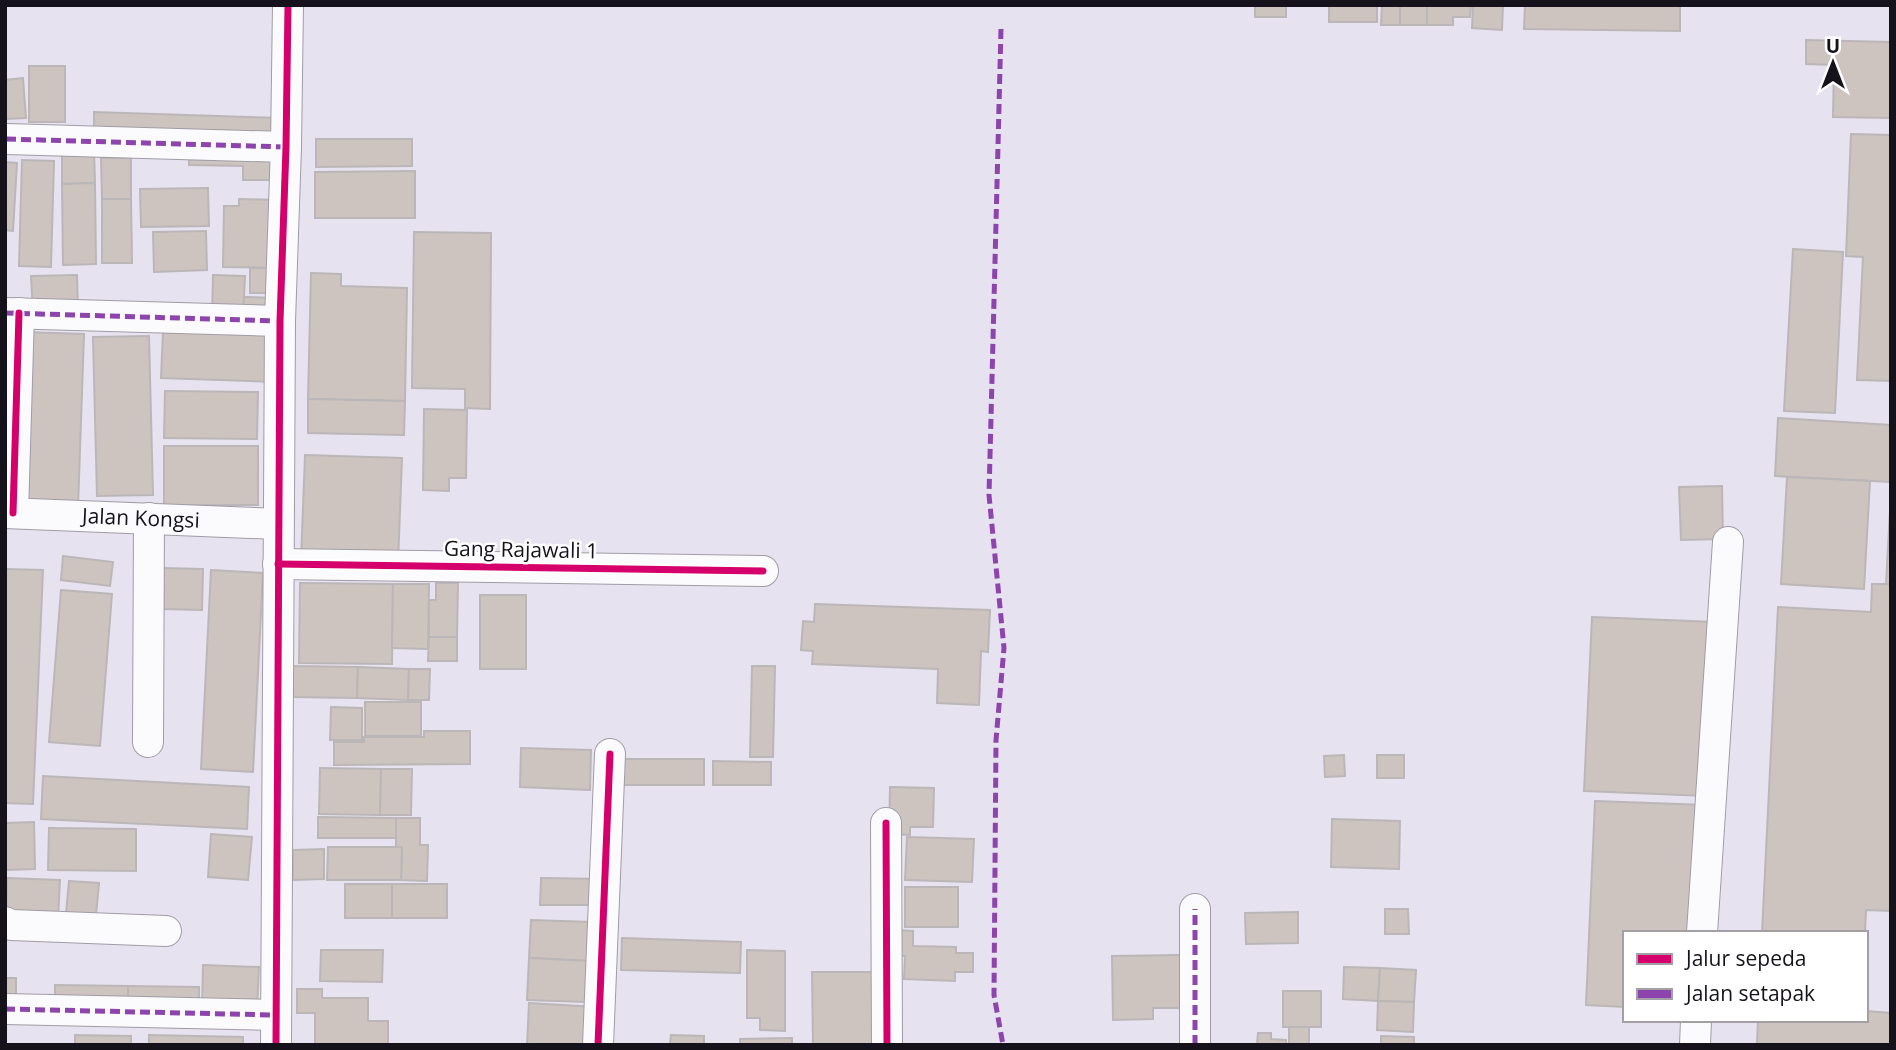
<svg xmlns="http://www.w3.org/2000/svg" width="1896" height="1050" viewBox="0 0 1896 1050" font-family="'Open Sans',sans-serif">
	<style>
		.building { fill: #cdc4bf; stroke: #bbb6b8; stroke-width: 2 }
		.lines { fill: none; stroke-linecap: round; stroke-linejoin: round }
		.minor-casing { stroke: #a09ca6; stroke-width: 32 }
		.minor { stroke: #fbfbfd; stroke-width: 30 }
		.quiet { stroke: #8e44ad; stroke-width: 5; stroke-dasharray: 10 5; stroke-linecap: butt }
		.cycleway-casing { stroke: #fff; stroke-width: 11 }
		.cycleway { stroke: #d6006c; stroke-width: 7 }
		.labels { text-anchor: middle; stroke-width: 5; stroke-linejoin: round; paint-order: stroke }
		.street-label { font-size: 21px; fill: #16121b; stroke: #fff }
	</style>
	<rect width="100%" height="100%" fill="#e7e2ef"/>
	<g class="building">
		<rect x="1255" y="5" width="31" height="12"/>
		<rect x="1329" y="5" width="48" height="17"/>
		<polygon points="1382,5 1400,5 1400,25 1381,25"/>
		<rect x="1400" y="5" width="27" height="20"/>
		<polygon points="1427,5 1471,5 1470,17 1453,17 1453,25 1427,25"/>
		<polygon points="1473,5 1503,5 1502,30 1472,28"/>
		<polygon points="1525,5 1680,5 1680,31 1524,29"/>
		<polygon points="1806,40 1891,42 1891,118 1833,117 1834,65 1806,64"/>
		<rect x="29" y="66" width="36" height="56"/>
		<polygon points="23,78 26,118 5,119 5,80"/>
		<polygon points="94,112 281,118 281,144 94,139"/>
		<polygon points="1851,134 1891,135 1891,381 1857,380 1863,257 1846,256"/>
		<polygon points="316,139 412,139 412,166 316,167"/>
		<polygon points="94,150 95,183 62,184 62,151"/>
		<polygon points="189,151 279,153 278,180 243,180 243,166 189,165"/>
		<polygon points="101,158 131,158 131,199 102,199"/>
		<polygon points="22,160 54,161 51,267 19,266"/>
		<polygon points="5,162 17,163 13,231 5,230"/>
		<polygon points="415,171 415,218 315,218 315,172"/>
		<polygon points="95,183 96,264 63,265 62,184"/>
		<polygon points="208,188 209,226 141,227 140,189"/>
		<polygon points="102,199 131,199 132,263 102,263"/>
		<polygon points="239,199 279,200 279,268 223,267 224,206 239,206"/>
		<polygon points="206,231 207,270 154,272 153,232"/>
		<polygon points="414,232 491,233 490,409 465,408 465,389 412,388"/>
		<polygon points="1793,249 1843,252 1835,413 1784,411"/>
		<polygon points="250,268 279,268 278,293 250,293"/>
		<polygon points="311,273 341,274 341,286 407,288 405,401 308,399"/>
		<polygon points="77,275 78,311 33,313 31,276"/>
		<polygon points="213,275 245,276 243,318 212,317"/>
		<polygon points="244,297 278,298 277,320 243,318"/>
		<polygon points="163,331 276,335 274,382 161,378"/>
		<polygon points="24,332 84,334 78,508 18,506"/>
		<polygon points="149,336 153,495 97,496 93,337"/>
		<polygon points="165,391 258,392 257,439 164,438"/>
		<polygon points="308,399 405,401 404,435 308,433"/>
		<polygon points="424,409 467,410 466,478 449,478 449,491 423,490"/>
		<polygon points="1778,418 1891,425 1891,482 1775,476"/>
		<rect x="164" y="446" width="94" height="59"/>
		<polygon points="305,455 402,458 398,564 301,561"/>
		<polygon points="1787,477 1870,481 1864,589 1781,584"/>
		<polygon points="1722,486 1723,539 1681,540 1679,487"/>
		<polygon points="1890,510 1891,510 1891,584 1886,584"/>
		<polygon points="63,556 113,562 110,586 61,580"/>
		<polygon points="162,568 203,569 202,610 161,609"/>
		<polygon points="5,569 43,570 33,804 5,803"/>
		<polygon points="211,570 263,573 253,772 201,769"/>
		<polygon points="300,583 393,584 392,664 299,663"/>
		<polygon points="436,583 458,583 457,637 429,637 429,600 436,600"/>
		<polygon points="393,584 429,584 428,649 392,648"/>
		<polygon points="1872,584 1891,584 1891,911 1866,910 1865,933 1762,933 1778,607 1871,612"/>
		<polygon points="61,590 112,594 100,746 49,742"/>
		<rect x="480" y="595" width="46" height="74"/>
		<polygon points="815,604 990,610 988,652 981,651 979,705 937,703 938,669 812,664 813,651 801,650 803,621 814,622"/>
		<polygon points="1592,617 1714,622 1706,796 1584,791"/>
		<polygon points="429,637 457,637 457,661 428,661"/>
		<polygon points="292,666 358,667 357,698 292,697"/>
		<polygon points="752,666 775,666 773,757 750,757"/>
		<polygon points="358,667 409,669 408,700 357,698"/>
		<polygon points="409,669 430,669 429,700 408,700"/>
		<rect x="365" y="702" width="56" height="34"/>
		<polygon points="331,707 362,708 362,740 330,740"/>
		<polygon points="424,731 470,731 470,764 334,765 334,742 364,742 364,737 424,737"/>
		<polygon points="521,748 591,750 590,790 520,787"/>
		<polygon points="1344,755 1345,776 1325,777 1324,756"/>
		<rect x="1377" y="755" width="27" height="23"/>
		<rect x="623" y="759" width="81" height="26"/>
		<polygon points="713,761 771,762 771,785 713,785"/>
		<polygon points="320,768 381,769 380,815 319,814"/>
		<polygon points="381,769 412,769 411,815 380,815"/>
		<polygon points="43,776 249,787 247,829 41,819"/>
		<polygon points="890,787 934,788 933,827 910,827 910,835 889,834"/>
		<polygon points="1595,801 1705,805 1699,933 1625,933 1625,1007 1586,1005"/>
		<polygon points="318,817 396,818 396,838 318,838"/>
		<polygon points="396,818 420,818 420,845 428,845 427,881 401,880 402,847 396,847"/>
		<polygon points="1332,819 1400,821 1399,869 1331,867"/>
		<polygon points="34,822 35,869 5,870 5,823"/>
		<polygon points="49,828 136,829 136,871 48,870"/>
		<polygon points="211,834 252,837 248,880 208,877"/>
		<polygon points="907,837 974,839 972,882 905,880"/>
		<polygon points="328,847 402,847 401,880 327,880"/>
		<polygon points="324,849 324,879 293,880 293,850"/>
		<polygon points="7,878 60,880 58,919 6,917"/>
		<polygon points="541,878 602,879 602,905 540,905"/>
		<polygon points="69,881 99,883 95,926 65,924"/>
		<rect x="345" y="884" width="47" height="34"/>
		<rect x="392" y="884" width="55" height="34"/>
		<rect x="905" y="887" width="53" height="40"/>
		<polygon points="1385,909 1408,909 1409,934 1385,934"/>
		<polygon points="1298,912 1298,943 1246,944 1245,913"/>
		<polygon points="531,920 591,922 589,961 529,958"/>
		<polygon points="897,930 913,931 913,946 956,947 956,953 973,953 973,972 955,972 955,981 904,979 905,956 896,956"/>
		<polygon points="622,938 741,942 740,973 621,970"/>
		<polygon points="321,950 383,950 382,982 320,981"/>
		<polygon points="747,950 785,951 785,1031 760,1030 760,1018 747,1018"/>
		<polygon points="1180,955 1180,1008 1153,1008 1153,1019 1113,1020 1112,956"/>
		<polygon points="529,958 589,961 587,1002 527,1000"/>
		<polygon points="203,965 259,967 257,1011 202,1009"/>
		<polygon points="1344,967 1380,968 1378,1001 1343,999"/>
		<polygon points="1380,968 1416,970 1414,1002 1378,1001"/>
		<polygon points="812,972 885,972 886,1045 813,1045"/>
		<rect x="5" y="978" width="11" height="30"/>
		<polygon points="55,985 128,986 128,1009 55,1008"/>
		<polygon points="128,986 199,987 199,1010 128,1009"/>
		<polygon points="297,989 322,989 322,998 368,998 368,1021 388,1021 388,1045 315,1045 315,1013 297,1013"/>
		<rect x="1283" y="991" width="38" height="36"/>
		<polygon points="1378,1001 1414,1002 1413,1032 1377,1030"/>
		<polygon points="529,1003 596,1007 593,1045 527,1045"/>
		<polygon points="1866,1011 1891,1013 1891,1045 1757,1045 1758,1020 1866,1020"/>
		<rect x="1289" y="1027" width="20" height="18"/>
		<polygon points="1258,1033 1271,1033 1271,1039 1286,1040 1286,1045 1257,1045"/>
		<polygon points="75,1035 131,1036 131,1045 75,1045"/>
		<polygon points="149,1035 243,1037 243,1045 149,1045"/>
		<polygon points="671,1035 704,1036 704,1045 670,1045"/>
		<polygon points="1381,1036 1414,1037 1414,1045 1381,1045"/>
		<polygon points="792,1038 792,1045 740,1045 740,1039"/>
	</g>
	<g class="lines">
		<defs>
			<g id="minor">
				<polyline points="6,139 286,147"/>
				<polyline points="5,313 280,321"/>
				<path id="s1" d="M5 513 278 524"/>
				<polyline points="13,513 19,313"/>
				<polyline points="278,564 763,571"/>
				<polyline points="148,742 149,518"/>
				<polyline points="886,823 887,1045"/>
				<polyline points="5,922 11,925 166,931"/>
				<polyline points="1702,933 1728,542"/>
				<polyline points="5,1009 275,1015"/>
				<polyline points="276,1045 280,321 286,147 288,5"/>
				<polyline points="598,1045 610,754"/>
				<polyline points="1195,1045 1195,909"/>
				<polyline points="1695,1045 1696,1020"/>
			</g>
		</defs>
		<use href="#minor" class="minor-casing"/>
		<use href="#minor" class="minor"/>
		<g class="quiet">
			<polyline points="1001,29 989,495 1004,648 996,740 994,995 1003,1045"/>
			<polyline points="6,139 286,147"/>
			<polyline points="5,313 280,321"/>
			<polyline points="5,1009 275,1015"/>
			<polyline points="1195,1045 1195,909"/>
		</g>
		<defs>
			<g id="cycleway">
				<polyline points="13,513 19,313"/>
				<polyline points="278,564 763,571"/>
				<polyline points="886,823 887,1045"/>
				<polyline points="276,1045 280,321 286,147 288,5"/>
				<polyline points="598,1045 610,754"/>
			</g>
		</defs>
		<use href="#cycleway" class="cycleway-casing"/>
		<use href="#cycleway" class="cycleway"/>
	</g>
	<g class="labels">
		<g class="street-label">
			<text dy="7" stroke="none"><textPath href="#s1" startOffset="136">Jalan Kongsi</textPath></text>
			<text transform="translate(521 550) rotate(1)" y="7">Gang Rajawali 1</text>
		</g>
	</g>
	<rect width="1896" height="1050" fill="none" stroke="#16121b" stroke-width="14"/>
	<rect x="1623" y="931" width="245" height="91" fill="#ffffff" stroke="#a2a0a4" stroke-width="2"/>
	<rect x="1637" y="954" width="35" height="10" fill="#d6006c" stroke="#a2a0a4" stroke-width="2"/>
	<text x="1686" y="966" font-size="21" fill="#16121b">Jalur sepeda</text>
	<rect x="1637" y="989" width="35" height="10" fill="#8e44ad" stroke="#a2a0a4" stroke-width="2"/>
	<text x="1686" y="1001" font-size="21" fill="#16121b">Jalan setapak</text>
	<g transform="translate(1833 63)" stroke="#ffffff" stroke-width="5" paint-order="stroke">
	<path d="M0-5L12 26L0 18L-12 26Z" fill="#16121b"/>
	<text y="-10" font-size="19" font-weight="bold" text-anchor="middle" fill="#16121b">U</text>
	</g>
</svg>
